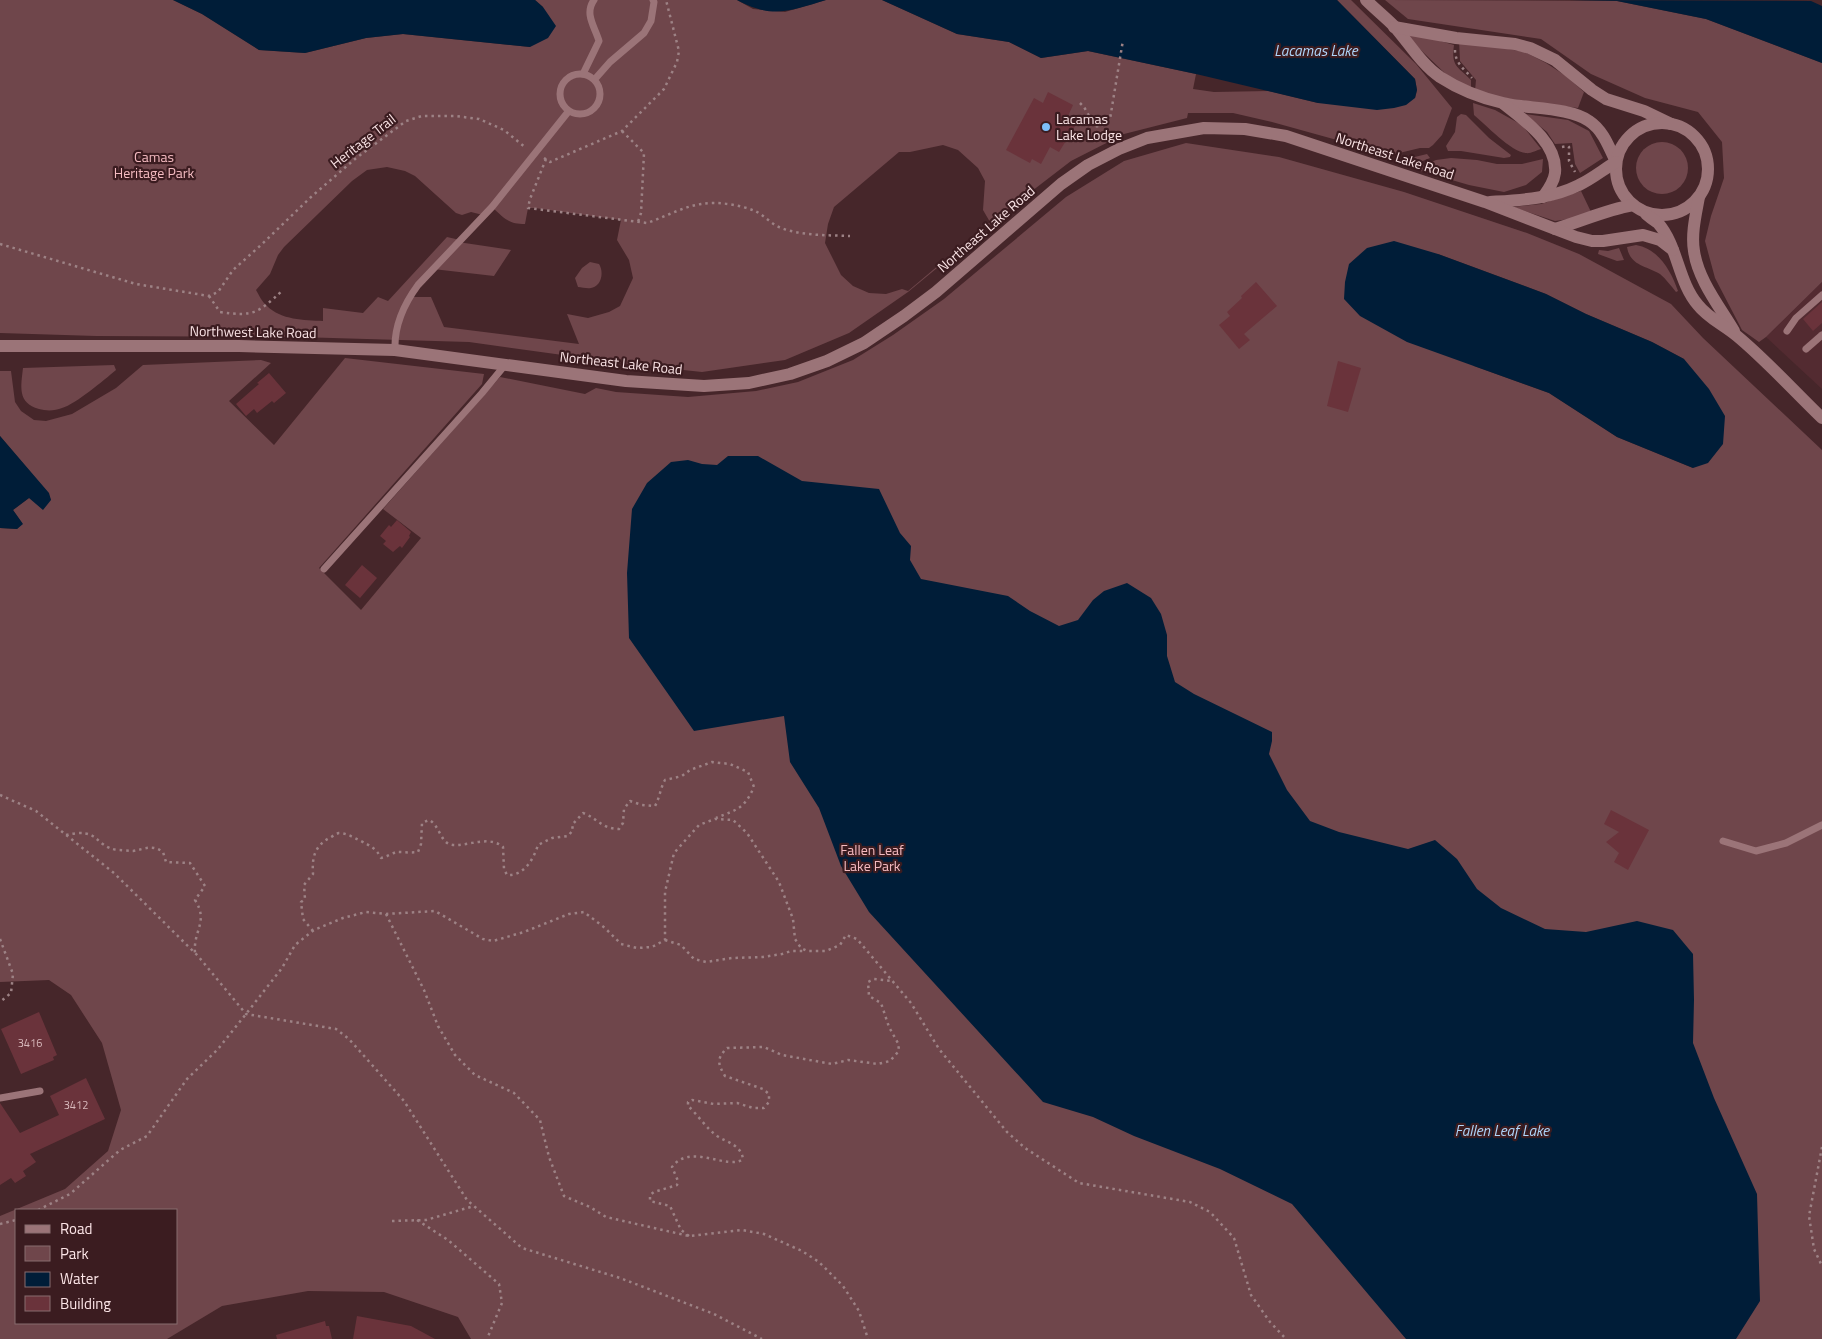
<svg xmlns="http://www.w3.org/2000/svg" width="1822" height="1339" viewBox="0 0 1822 1339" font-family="'Titillium Web',sans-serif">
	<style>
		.built { fill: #532b31 }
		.green { fill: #6f464b; fill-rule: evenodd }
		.water { fill: #001d38 }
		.building { fill: #6a333b }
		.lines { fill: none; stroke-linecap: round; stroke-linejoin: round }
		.path { stroke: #9d8285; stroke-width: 2.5; stroke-dasharray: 2.5 4; stroke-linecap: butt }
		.service { stroke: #9b7478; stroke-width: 7 }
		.secondary { stroke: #9b7478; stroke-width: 12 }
		.poi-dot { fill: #7dbef9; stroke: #3b1c20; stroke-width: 2 }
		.labels { text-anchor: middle; stroke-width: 4.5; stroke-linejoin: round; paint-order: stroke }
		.number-label { font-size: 11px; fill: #d7b8bb }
		.poi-label { font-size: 14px; fill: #fbe4e6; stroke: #3b1c20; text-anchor: start }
		.street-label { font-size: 14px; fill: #fbe4e6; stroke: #3b1c20 }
		.park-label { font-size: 14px; fill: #f4bbc1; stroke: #3b1c20 }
		.water-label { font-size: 15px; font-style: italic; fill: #afd6fb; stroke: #3b1c20 }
	</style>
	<rect width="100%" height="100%" fill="#46262a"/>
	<polygon class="built" points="1822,282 1822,389 1766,337"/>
	<g class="green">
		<path d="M0 0H173L202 14 259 50 305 53 366 38 403 34 530 47 543 7 535 0H737L753 9 785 12 826 0H882L957 34 1009 42 1041 58 1088 51 1196 74 1193 89 1214 92 1269 91 1318 103 1415 98 1417 90 1415 79 1337 0H1351L1416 64 1452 108 1442 135 1433 145 1429 148H1420L1391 155 1272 122 1233 113H1188L1187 118 1124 134 1071 161 1006 211 908 292 849 333 785 360 702 372 628 364 469 342 298 337 96 336 0 333ZM943 145 958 150 978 168 985 181 983 210 990 222 908 291 902 289 886 294 869 293 853 286 841 275 825 243 828 224 834 207 899 152H910ZM387 167 405 171 415 176 456 213 462 215 471 212 483 215 492 207C504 218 508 224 525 224L528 208H535L621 220 617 240 629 260 633 278 620 306 609 312 588 318 567 314 579 344 444 327 431 297H409L433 269 494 276 511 250 458 242 460 240 447 237 388 301 378 297 363 313 323 308V321C304 320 281 320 267 306 262 302 259 295 256 290L270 274 278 255 284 247 352 181 367 170Z"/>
		<polygon points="1385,0 1617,1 1706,19 1822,63 1822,282 1766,337 1759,342 1742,330 1715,278 1705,241 1711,216 1724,178 1722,142 1698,112 1645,98 1591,74 1541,39 1408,19"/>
		<path d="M1399 29 1454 45C1451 66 1457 66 1471 80V87L1451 79Z"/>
		<polygon points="1459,40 1525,52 1546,63 1566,76 1584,92 1578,108 1504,98 1475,91 1476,80 1460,61"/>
		<path d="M1473 103 1495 110 1522 125 1541 149C1537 150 1530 154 1526 153 1511 152 1485 124 1474 115Z"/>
		<polygon points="1461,114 1466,115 1489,138 1511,155 1510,157 1504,158 1461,151 1448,151 1446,146 1455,132 1457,117"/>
		<polygon points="1525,114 1568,120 1589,131 1603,158 1580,173 1575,164 1572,143 1555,144 1547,132"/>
		<circle cx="1662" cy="168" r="26"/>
		<path d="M1186 143 1279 157 1404 192 1527 233 1579 254 1671 304 1703 338 1822 450V1339H471L458 1317 384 1292 308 1291 222 1306 167 1339H0V1216L65 1189 108 1151 121 1110 102 1043 71 995 49 980 0 982V528L17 529 22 523 13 510 29 498 51 500 48 493 0 436V371H11L15 402 21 411 34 420 46 421 72 414 116 388 143 365 261 360 271 363 229 401 274 445 345 358 484 374 482 384 319 568 361 610 421 538 383 509 500 377 585 394 596 388 616 392 688 397 756 391 798 382 853 360 893 335 944 299 1066 197 1124 161ZM1438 254 1546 294 1586 314 1652 342 1684 359 1693 468 1617 437 1549 393 1474 366ZM16 1210H176V1323H16Z"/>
		<polygon points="1427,154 1430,158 1410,166 1394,162"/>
		<polygon points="1451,158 1477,160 1497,164 1522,164 1543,159 1542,172 1526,185 1504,192 1469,185 1414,169 1436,160"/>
		<polygon points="1581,191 1591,212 1569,219 1555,221 1513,207 1541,204"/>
		<path d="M1636 245C1659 249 1671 271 1678 291L1676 292C1671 286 1666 279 1660 274 1647 266 1630 266 1627 247Z"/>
		<polygon points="1619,248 1624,260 1617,261 1598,254 1599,250 1608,251"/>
		<path d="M590 262 599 264C604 272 602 286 591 288 587 289 582 287 578 287L575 278 582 268Z"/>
		<path d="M114 365 116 370C104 380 76 404 62 408 55 411 46 411 39 409 17 403 21 386 23 368Z"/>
	</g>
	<g class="water">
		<polygon points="173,0 535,0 543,7 556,26 548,38 530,47 403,34 366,38 305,53 259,50 202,14"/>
		<path d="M737 0H826C790 11 772 19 737 0Z"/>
		<polygon points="882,0 1337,0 1415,79 1417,90 1415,98 1406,105 1394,108 1377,110 1318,103 1196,74 1088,51 1041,58 1009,42 957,34"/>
		<polygon points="1569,0 1811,1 1822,6 1822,63 1706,19 1617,1"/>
		<polygon points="1394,241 1438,254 1546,294 1586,314 1652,342 1684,359 1709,389 1725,416 1723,444 1708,463 1693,468 1617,437 1549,393 1407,342 1360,316 1344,299 1345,282 1349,264 1367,248"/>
		<polygon points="0,436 49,493 51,500 43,510 29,498 13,510 23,524 17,529 0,528"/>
		<polygon points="728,456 758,456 802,481 879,489 900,533 911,546 910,560 921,579 1008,596 1030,611 1059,626 1078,620 1093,600 1104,591 1127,583 1151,598 1161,614 1167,635 1167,656 1175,682 1194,694 1272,732 1272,741 1269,754 1287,790 1310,821 1339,832 1408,849 1435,840 1457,859 1477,889 1501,908 1545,929 1586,932 1637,921 1673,930 1693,954 1694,1000 1693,1043 1714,1098 1757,1194 1760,1301 1736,1339 1406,1339 1292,1204 1220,1169 1134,1136 1093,1117 1043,1102 869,912 841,866 819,808 790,762 784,716 694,731 629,638 627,573 632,509 647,483 671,462 688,460 702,464 717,465"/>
	</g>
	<g class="building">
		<polygon points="1048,92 1073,105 1068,116 1076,121 1077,123 1059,152 1050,147 1041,164 1032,159 1030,163 1006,150 1034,98 1043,103"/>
		<polygon points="1256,282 1277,306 1244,334 1250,340 1239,349 1219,325 1230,316 1227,312 1242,298 1241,296"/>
		<polygon points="1822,302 1822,323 1813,331 1803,319"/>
		<polygon points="1338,361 1361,368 1348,412 1327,406"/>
		<polygon points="269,373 286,393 274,403 272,401 257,413 254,409 246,416 236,404 259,384 257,383"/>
		<polygon points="397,520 411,532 409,536 410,537 402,548 400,546 393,552 383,544 386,541 380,536 389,525 391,527"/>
		<polygon points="362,565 377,578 360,598 345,585"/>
		<polygon points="1611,810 1649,830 1628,870 1614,862 1619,853 1606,842 1619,832 1604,824"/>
		<polygon points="39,1012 57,1055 53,1057 54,1060 21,1074 1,1029"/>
		<polygon points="86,1078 105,1119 30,1154 36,1162 23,1171 26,1176 15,1183 11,1178 0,1185 0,1103 20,1133 59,1115 50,1096"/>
		<polygon points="357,1316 411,1326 435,1339 353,1339"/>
		<polygon points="325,1321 326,1326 329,1326 332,1339 277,1339 276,1335"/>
	</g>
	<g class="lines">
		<g class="path">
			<path d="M1455 50C1455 63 1464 69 1472 78"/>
			<polyline points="1080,103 1084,107 1093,123 1102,125 1110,119 1123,40"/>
			<polyline points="1097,125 1097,132 1102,142"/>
			<polyline points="622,131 644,153 641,213 638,222"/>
			<polyline points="1562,147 1568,146 1569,147 1569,161 1575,172"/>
			<polyline points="544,158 550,162 622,131 664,89 677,62 679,51 666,0"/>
			<path d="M546 159 530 199 528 208 647 223C665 217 682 207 701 204 718 201 740 205 755 211 764 215 771 224 781 228 803 236 827 235 850 236"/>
			<polyline points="0,244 136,284 209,296 218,292 233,270 261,245 311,197 355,159 406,121 422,116 455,116 479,119 504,130 526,148"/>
			<path d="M209 296 220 312C254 317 258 313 283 290"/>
			<polyline points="0,795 36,811 114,873 198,956 246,1014 336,1029 349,1039 404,1101 467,1200 522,1248 620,1278 714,1314 762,1339"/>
			<path d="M66 835C101 827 93 846 117 850 122 850 128 851 133 851 145 849 152 844 163 852L166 862 190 863 205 886 195 900C209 922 193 930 195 953"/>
			<polyline points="386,914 424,990 438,1026 455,1055 475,1075 514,1093 540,1120 549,1157 564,1196 590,1207 606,1217 689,1236 742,1230 764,1234 802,1251 819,1262 843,1286 859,1311 868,1339"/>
			<path d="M313 931 303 919 301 902 305 899 304 885 313 874C312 858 314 847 329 838 332 837 335 834 339 833 347 833 354 838 361 841 370 846 376 848 381 858 387 857 392 853 397 852 404 852 411 853 418 852L421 844 422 823 429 820C440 825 440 844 453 845 469 846 489 835 503 847L504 869 507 875C524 876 533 860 538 845L552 838 568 836 573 830 572 825 583 813C597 818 602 829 619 829L623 823 624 809 630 801 642 805 655 806C660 797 660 789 665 780L682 776 690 770 712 762 730 764 748 772 754 787C744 809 738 809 716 818"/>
			<polyline points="0,939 13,974 11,993 0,1002"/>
			<polyline points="665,940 681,945 694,959 706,962 732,958 763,957 782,954 791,951 805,951"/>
			<polyline points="1822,1147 1809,1216 1814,1249 1822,1266"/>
			<polyline points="38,1210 70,1194 120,1150 147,1136 187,1079 218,1049 246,1014 282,968 295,945 314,930 343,918 366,912 386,914 435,911 483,939 493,941 524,932 569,914 584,912 605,928 621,944 637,948 652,947 665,940 665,892 674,853 699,825 715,819 733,820 747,833 779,882 793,919 795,939 801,948 807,951 826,951 840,945 846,935 857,939 911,1003 939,1049 1007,1132 1025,1148 1079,1183 1190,1202 1210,1212 1234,1238 1251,1295 1270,1322 1286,1339"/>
			<polyline points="417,1220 448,1240 499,1284 502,1303 487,1339"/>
			<polyline points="392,1221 426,1220 474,1206"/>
			<polyline points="0,1224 16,1220"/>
			<path d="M689 1236 681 1230 670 1206 650 1201V1195L654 1192 677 1185 678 1181 672 1167C690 1142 728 1171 743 1159 741 1145 728 1143 717 1136 708 1130 697 1114 688 1106V1102L692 1100 714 1104 737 1103 753 1108H764L769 1102V1094L763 1089 725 1076C718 1064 716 1059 727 1048L764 1047 782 1055 832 1064 848 1060 878 1064 890 1061 898 1052 899 1045 889 1027 881 1003 869 996 868 982 874 979 893 981"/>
		</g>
		<g class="service">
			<circle cx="580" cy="94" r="20"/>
			<path d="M583 74 599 41C595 27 584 14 594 0"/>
			<polyline points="595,79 610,62 644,33 651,21 654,2 653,0"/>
			<polyline points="1787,331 1796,318 1822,295"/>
			<polyline points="1806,349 1822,335"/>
			<path d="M395 350C394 326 404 304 418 285L492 207 568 112"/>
			<polyline points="324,569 482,393 505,365"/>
			<polyline points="1723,841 1756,851 1786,843 1822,825"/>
			<polyline points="0,1098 40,1091"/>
		</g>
		<g class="secondary">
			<path d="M1366 0C1375 9 1385 17 1394 26 1409 43 1421 64 1440 77 1460 90 1481 98 1503 103 1527 109 1570 107 1589 121 1603 130 1609 147 1616 162"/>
			<polyline points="1394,27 1456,38 1515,44 1530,48 1555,60 1592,90 1606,99 1644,111 1671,124"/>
			<path d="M1504 104C1524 120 1558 143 1555 173 1554 182 1548 190 1543 197"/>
			<circle cx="1662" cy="169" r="46"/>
			<path d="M1699 197C1696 214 1691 234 1694 251 1698 280 1720 307 1734 331"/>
			<path d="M1490 202C1521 200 1551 199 1579 185 1592 179 1604 169 1616 162"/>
			<path d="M1646 214C1649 217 1654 220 1658 223 1678 246 1678 282 1698 305 1708 318 1724 325 1737 336 1766 360 1794 391 1822 418"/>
			<path d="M1555 229C1582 221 1606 210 1633 205"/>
			<polyline points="0,346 239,346 395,350 626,381 704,386 749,383 790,374 827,361 864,343 904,316 936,292 1061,184 1088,165 1119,149 1147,138 1204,128 1245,129 1286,136 1485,202 1576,237 1592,241 1603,241 1643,235 1660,240 1673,250"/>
		</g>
	</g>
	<circle class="poi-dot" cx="1046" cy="127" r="5"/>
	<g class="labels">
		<g class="number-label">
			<text x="30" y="1047">3416</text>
			<text x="76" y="1109">3412</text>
		</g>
		<g class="poi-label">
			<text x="1056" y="124">Lacamas<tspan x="1056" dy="16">Lake Lodge</tspan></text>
		</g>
		<g class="street-label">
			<text transform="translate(363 141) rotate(-38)" y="5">Heritage Trail</text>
			<text transform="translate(1395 156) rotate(18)" y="5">Northeast Lake Road</text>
			<text transform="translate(986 229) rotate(-41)" y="5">Northeast Lake Road</text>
			<text transform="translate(253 332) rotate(1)" y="5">Northwest Lake Road</text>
			<text transform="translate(621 363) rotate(6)" y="5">Northeast Lake Road</text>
		</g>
		<g class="park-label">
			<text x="154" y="162">Camas<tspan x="154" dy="16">Heritage Park</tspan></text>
			<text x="872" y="855">Fallen Leaf<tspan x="872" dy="16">Lake Park</tspan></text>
		</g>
		<g class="water-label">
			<text x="1316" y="56">Lacamas Lake</text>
			<text x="1502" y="1136">Fallen Leaf Lake</text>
		</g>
	</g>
	<rect x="15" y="1209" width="162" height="115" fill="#3b1c20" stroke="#886c6f"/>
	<rect x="25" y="1225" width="25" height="8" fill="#9b7478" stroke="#886c6f"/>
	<text x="60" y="1234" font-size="15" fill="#fbe4e6">Road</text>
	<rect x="25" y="1246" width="25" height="15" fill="#6f464b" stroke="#886c6f"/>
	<text x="60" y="1259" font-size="15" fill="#fbe4e6">Park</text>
	<rect x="25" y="1272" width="25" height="15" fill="#001d38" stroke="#886c6f"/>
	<text x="60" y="1284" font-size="15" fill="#fbe4e6">Water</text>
	<rect x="25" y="1296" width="25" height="15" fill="#6a333b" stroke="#886c6f"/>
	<text x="60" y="1309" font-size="15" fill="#fbe4e6">Building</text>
</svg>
